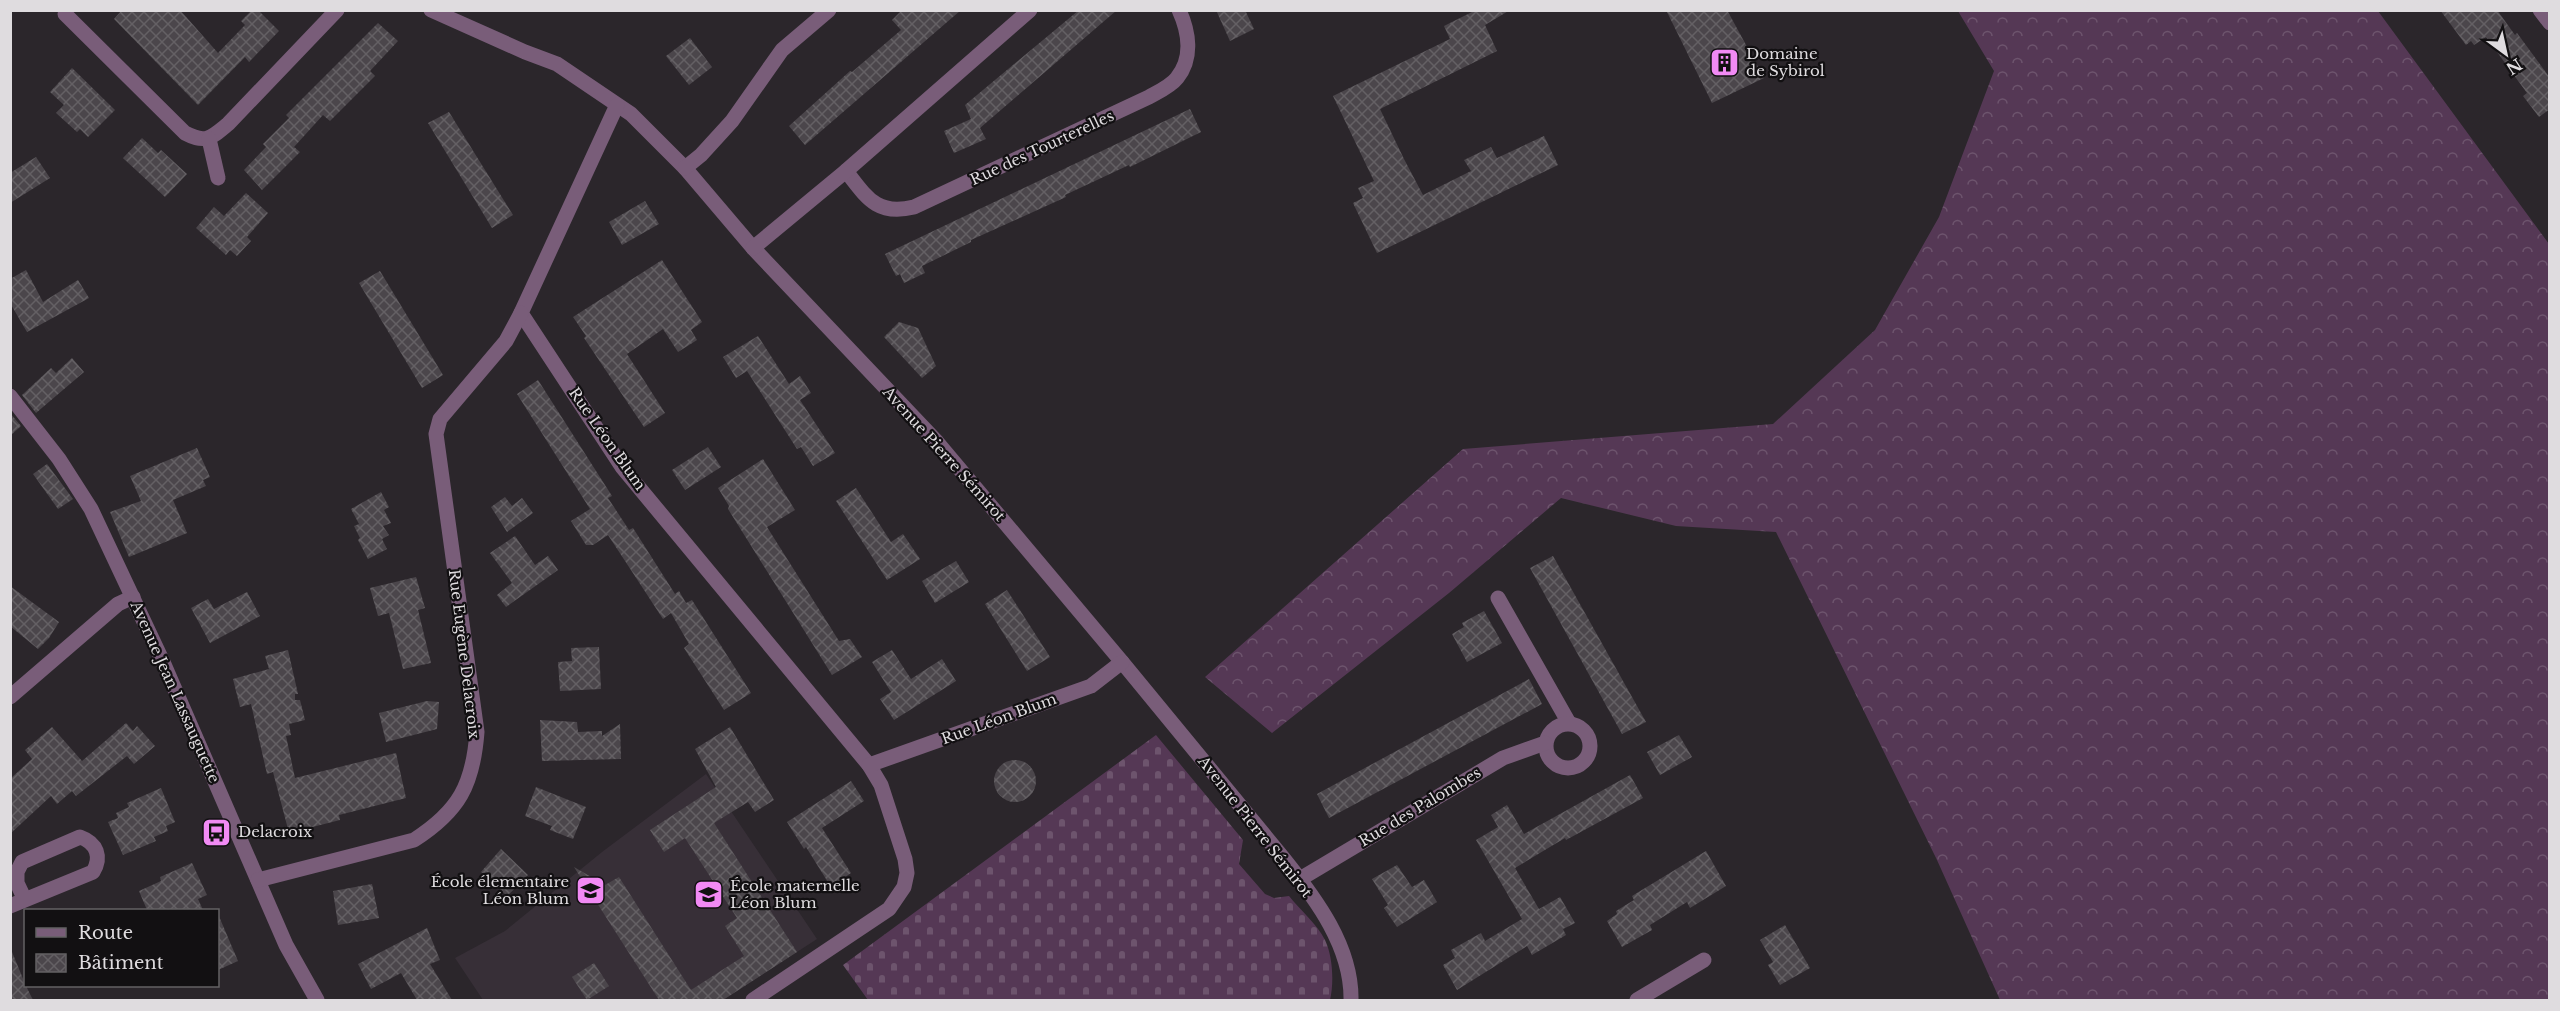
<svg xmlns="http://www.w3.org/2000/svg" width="2560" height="1011" viewBox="0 0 2560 1011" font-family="'Libre Baskerville',serif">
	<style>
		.built { fill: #372f37 }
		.forest { fill: url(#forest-crowns) }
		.cemetery { fill: url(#cemetery-stones) }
		.building { fill: url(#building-cross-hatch) }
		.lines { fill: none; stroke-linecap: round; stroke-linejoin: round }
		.minor { stroke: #795d79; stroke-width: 15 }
		.labels { text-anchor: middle; stroke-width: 4.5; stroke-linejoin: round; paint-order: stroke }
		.poi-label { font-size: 15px; fill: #dfdcdf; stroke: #121012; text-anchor: start }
		.street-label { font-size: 15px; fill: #dfdcdf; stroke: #121012 }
	</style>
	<defs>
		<pattern id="forest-crowns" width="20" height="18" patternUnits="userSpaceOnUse" patternTransform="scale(1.5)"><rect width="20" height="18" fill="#553855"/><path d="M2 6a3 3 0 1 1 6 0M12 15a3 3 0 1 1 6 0" fill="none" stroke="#6d546d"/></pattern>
		<pattern id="cemetery-stones" width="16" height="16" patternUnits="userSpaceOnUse" patternTransform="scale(1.5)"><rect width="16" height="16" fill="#553855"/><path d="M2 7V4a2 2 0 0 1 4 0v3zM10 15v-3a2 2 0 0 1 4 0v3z" fill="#6d546d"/></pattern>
		<pattern id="building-cross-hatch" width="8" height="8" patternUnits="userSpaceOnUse" patternTransform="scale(1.5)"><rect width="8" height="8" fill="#4b464b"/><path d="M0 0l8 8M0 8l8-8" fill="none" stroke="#646064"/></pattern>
	</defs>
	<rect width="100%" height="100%" fill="#2b262b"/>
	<polygon class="built" points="706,774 817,939 723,1000 483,1000 455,958 505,931 602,852"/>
	<polygon class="forest" points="1958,11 2378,11 2549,244 2549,1000 2000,1000 1937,860 1776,532 1676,526 1561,498 1449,593 1272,733 1205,677 1463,449 1773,424 1875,330 1939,217 1994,71"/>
	<path class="cemetery" d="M1156 735 1243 840 1239 864 1265 894 1274 898 1289 896C1300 910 1317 924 1325 940 1333 957 1334 983 1330 1000H868L843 965Z"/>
	<g class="building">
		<polygon points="122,10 180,10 218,53 245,25 241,21 252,10 258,10 279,31 249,62 245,57 198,105 114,19"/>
		<polygon points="902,10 961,10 805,145 789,126 850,71 852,72 901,30 892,20"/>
		<polygon points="1079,10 1117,10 980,128 986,139 954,153 944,131 971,119 965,105"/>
		<polygon points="1216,10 1245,10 1254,29 1230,41"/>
		<polygon points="1476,10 1510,10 1485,25 1497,51 1380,109 1404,159 1423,195 1471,171 1464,160 1491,147 1497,158 1544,136 1558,165 1377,253 1353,203 1363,198 1358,188 1374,181 1333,96 1450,39 1444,26"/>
		<polygon points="1666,10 1727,10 1764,78 1712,103"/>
		<polygon points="2440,10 2497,10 2515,35 2517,33 2550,78 2550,109 2539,117 2523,96 2527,93 2486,37 2474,45 2471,41 2466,45"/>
		<polygon points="378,23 398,41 370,71 375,76 330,121 323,115 294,147 300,152 262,190 244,170 266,147 263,144 289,118 286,115"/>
		<polygon points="690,38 712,67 689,85 666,56"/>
		<polygon points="72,68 115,110 88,137 80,129 77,132 56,113 64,105 50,92"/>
		<polygon points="1190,109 1201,132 1130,167 1129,165 1065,195 1066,197 971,240 971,242 922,266 925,273 904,283 900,274 896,276 885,254"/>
		<polygon points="449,112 513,215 492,228 428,123"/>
		<polygon points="142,138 158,153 161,150 187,174 165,197 123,158"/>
		<polygon points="36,157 50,178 10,203 10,173"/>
		<polygon points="246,193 268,213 247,237 251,241 237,256 230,250 226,255 196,228 214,207 224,216"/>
		<polygon points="645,201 659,224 622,245 609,222"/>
		<polygon points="662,260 702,322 691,330 697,340 678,352 663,329 627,354 665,413 644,427 584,338 586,336 573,317"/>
		<polygon points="26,270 43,302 78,280 89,298 27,332 10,303 10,279"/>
		<polygon points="380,271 443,375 422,388 359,283"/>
		<polygon points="899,322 918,328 936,366 922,378 884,337"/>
		<polygon points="758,336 789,384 800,376 811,393 800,400 835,453 813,466 801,447 797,449 747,371 736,378 723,357"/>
		<polygon points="72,358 84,372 36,413 22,395 51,368 56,373"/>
		<polygon points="538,380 612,496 608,498 629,530 633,528 675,594 679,591 686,603 692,600 751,693 724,710 684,648 689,644 671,613 663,619 608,535 593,545 586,545 571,521 590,509 517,394"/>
		<polygon points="10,413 21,426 10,436"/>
		<polygon points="708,447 721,467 685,490 672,470"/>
		<polygon points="197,448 210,477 203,480 206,486 173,500 187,533 129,557 110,512 141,501 130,476"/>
		<polygon points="763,459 795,510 767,527 839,641 850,639 862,657 832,675 728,509 729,506 718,488"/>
		<polygon points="47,464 73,499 58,509 33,474"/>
		<polygon points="856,488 891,542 903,534 920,559 887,580 836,501"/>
		<polygon points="381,492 389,507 384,510 391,523 383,526 389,535 382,539 387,549 368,559 358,540 360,538 354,526 359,524 351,509"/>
		<polygon points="505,497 512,506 522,498 533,513 507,532 491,507"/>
		<polygon points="515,536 535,565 548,556 558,570 506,607 497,595 512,583 490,553"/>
		<polygon points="1553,556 1646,722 1622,734 1530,568"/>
		<polygon points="956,561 969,582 935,603 922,581"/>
		<polygon points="416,577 425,608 418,610 431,663 403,669 389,613 378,616 370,588"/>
		<polygon points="10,586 59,622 49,638 38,649 10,626"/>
		<polygon points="1007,590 1050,657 1027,671 985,604"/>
		<polygon points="247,592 260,616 210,643 191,608 208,599 214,609"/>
		<polygon points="1484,611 1502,643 1467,662 1452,634 1464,627 1462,623"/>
		<polygon points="599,647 601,689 560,691 558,662 572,661 571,648"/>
		<polygon points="288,650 298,694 295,694 295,700 300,700 305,720 289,724 291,735 286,736 295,778 396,753 406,798 339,815 340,820 289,833 273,772 267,774 251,704 240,707 233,679 269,669 265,656"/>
		<polygon points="892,650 911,679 942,659 956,681 894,720 880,699 891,692 872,662"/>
		<polygon points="1529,679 1542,704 1329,818 1317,794"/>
		<polygon points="427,701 439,702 437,729 386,742 379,713"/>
		<polygon points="540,720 577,722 578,732 602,731 602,736 620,724 621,759 542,761"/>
		<polygon points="126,723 133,731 137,726 155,746 134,764 127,756 76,796 72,791 57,804 51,796 10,834 10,779 32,759 25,750 52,727 82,761"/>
		<polygon points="730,727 774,800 755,812 748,802 714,823 797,952 723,1000 659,1000 574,867 605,885 619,877 691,990 744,956 725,926 737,918 685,838 664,852 650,830 716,787 695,749"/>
		<polygon points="1679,735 1692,757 1660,775 1647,752"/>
		<circle cx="1015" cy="781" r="21"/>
		<polygon points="1630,775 1643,798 1566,840 1565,838 1515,868 1539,909 1560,897 1575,923 1563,929 1566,935 1532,955 1527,946 1457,990 1443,965 1455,958 1451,950 1481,933 1485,941 1522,919 1476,840 1498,827 1491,815 1507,805 1524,834"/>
		<polygon points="851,781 864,801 822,828 851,873 831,887 806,847 804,849 787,822"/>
		<polygon points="536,787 586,807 573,839 550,830 552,826 525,816"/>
		<polygon points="161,788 175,822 166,826 168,831 154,837 156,841 123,855 108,822 118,818 116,813 129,807 127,803"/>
		<polygon points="501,849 528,875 507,896 481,872"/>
		<polygon points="1706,851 1726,886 1690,908 1687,902 1650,925 1652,930 1622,947 1607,921 1617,914 1616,911 1634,900 1632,896"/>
		<polygon points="192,863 207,895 198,899 203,910 147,910 139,891 161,881 160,877"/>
		<polygon points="1397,865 1412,887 1424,880 1437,902 1397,927 1384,908 1388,905 1372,879"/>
		<polygon points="372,884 379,918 338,925 333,891"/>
		<polygon points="218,914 238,961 218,970"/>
		<polygon points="1785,925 1810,968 1780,985 1768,965 1773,962 1760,940"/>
		<polygon points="427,928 440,960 430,964 452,1000 417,1000 401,973 371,989 358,964"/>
		<polygon points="10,947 26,986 33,1000 10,1000"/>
		<polygon points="594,963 609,986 587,1000 572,977"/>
	</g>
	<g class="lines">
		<g class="minor">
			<path d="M431 10 525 52 557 64 631 114 685 168 753 248 937 442 1122 662 1284 859C1316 899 1352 947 1351 1000"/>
			<polyline points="2540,10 2550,23"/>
			<path d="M65 14 185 133C206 144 211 138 228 124L337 10"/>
			<polyline points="617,105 521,313 622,467 869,765 881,785 905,859 907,873 904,887 889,909 753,1000"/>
			<polyline points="209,139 218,178"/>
			<polyline points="685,168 701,155 732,121 782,50 829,10"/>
			<path d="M846 171C867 198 877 216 914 207L1149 97C1158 92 1171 86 1177 78 1193 58 1189 32 1179 10"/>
			<polyline points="753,248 846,171 1030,10"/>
			<polyline points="10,396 59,459 91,509 163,662 286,945 317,1000"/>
			<polyline points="1498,598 1569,723"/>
			<polyline points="10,697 118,604 133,597"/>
			<circle cx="1568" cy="746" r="22"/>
			<polyline points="869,765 1091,686 1122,662"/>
			<polyline points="1300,879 1503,758 1545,743"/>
			<path d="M258 880 414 840C459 811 473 785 477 732L436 434 440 419 506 341 521 313"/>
			<path d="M10 906 93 872C102 857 97 843 80 837L22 862 17 872V883L25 900"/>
			<polyline points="1637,1000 1704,960"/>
		</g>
	</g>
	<defs>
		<symbol id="building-square" viewBox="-11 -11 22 22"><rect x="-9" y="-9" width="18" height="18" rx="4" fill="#f18af4" stroke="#121012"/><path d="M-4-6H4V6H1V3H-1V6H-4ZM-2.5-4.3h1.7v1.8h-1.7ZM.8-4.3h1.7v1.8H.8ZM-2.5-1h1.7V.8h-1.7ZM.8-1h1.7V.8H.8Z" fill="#111"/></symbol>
		<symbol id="bus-square" viewBox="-11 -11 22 22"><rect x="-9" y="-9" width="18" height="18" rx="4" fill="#f18af4" stroke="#121012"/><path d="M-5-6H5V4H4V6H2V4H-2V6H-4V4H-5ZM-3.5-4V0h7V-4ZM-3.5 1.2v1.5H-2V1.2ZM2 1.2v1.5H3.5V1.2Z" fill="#111"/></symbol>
		<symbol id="school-square" viewBox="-11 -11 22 22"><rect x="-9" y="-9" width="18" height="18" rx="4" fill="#f18af4" stroke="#121012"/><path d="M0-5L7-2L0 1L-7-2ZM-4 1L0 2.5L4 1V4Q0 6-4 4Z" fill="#111"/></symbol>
	</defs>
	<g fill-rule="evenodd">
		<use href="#building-square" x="1708" y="46" width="33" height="33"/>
		<use href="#bus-square" x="200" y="816" width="33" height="33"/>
		<use href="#school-square" x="574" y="874" width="33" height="33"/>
		<use href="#school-square" x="692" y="878" width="33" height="33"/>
	</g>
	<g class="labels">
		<g class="poi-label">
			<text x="1746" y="59">Domaine<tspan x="1746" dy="17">de Sybirol</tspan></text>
			<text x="238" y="837">Delacroix</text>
			<text x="569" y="887" text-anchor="end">École élementaire<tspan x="569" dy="17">Léon Blum</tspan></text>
			<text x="730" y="891">École maternelle<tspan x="730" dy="17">Léon Blum</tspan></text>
		</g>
		<g class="street-label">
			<text transform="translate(1042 148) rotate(-25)" y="5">Rue des Tourterelles</text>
			<text transform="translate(607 439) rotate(55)" y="5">Rue Léon Blum</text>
			<text transform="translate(944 454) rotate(48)" y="5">Avenue Pierre Sémirot</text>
			<text transform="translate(464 654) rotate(83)" y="5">Rue Eugène Delacroix</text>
			<text transform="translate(175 692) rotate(66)" y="5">Avenue Jean Lassauguette</text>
			<text transform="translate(999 719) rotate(-20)" y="5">Rue Léon Blum</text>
			<text transform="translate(1420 807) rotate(-31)" y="5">Rue des Palombes</text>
			<text transform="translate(1255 827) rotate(52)" y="5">Avenue Pierre Sémirot</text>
		</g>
	</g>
	<rect width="2560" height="1011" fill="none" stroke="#dfdcdf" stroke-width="24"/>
	<rect x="24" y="909" width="195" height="78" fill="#121012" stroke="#646264" stroke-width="1.5"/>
	<rect x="36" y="928" width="30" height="9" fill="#795d79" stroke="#646264" stroke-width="1.5"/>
	<text x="78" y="939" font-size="18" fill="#dfdcdf">Route</text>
	<rect x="36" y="954" width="30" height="18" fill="url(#building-cross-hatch)" stroke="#646264" stroke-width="1.5"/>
	<text x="78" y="969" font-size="18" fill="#dfdcdf">Bâtiment</text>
	<g transform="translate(2506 54) rotate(147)" stroke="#121012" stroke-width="4.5" paint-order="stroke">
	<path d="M0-4.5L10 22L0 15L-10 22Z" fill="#dfdcdf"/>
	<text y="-9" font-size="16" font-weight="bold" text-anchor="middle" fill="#dfdcdf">N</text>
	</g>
</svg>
